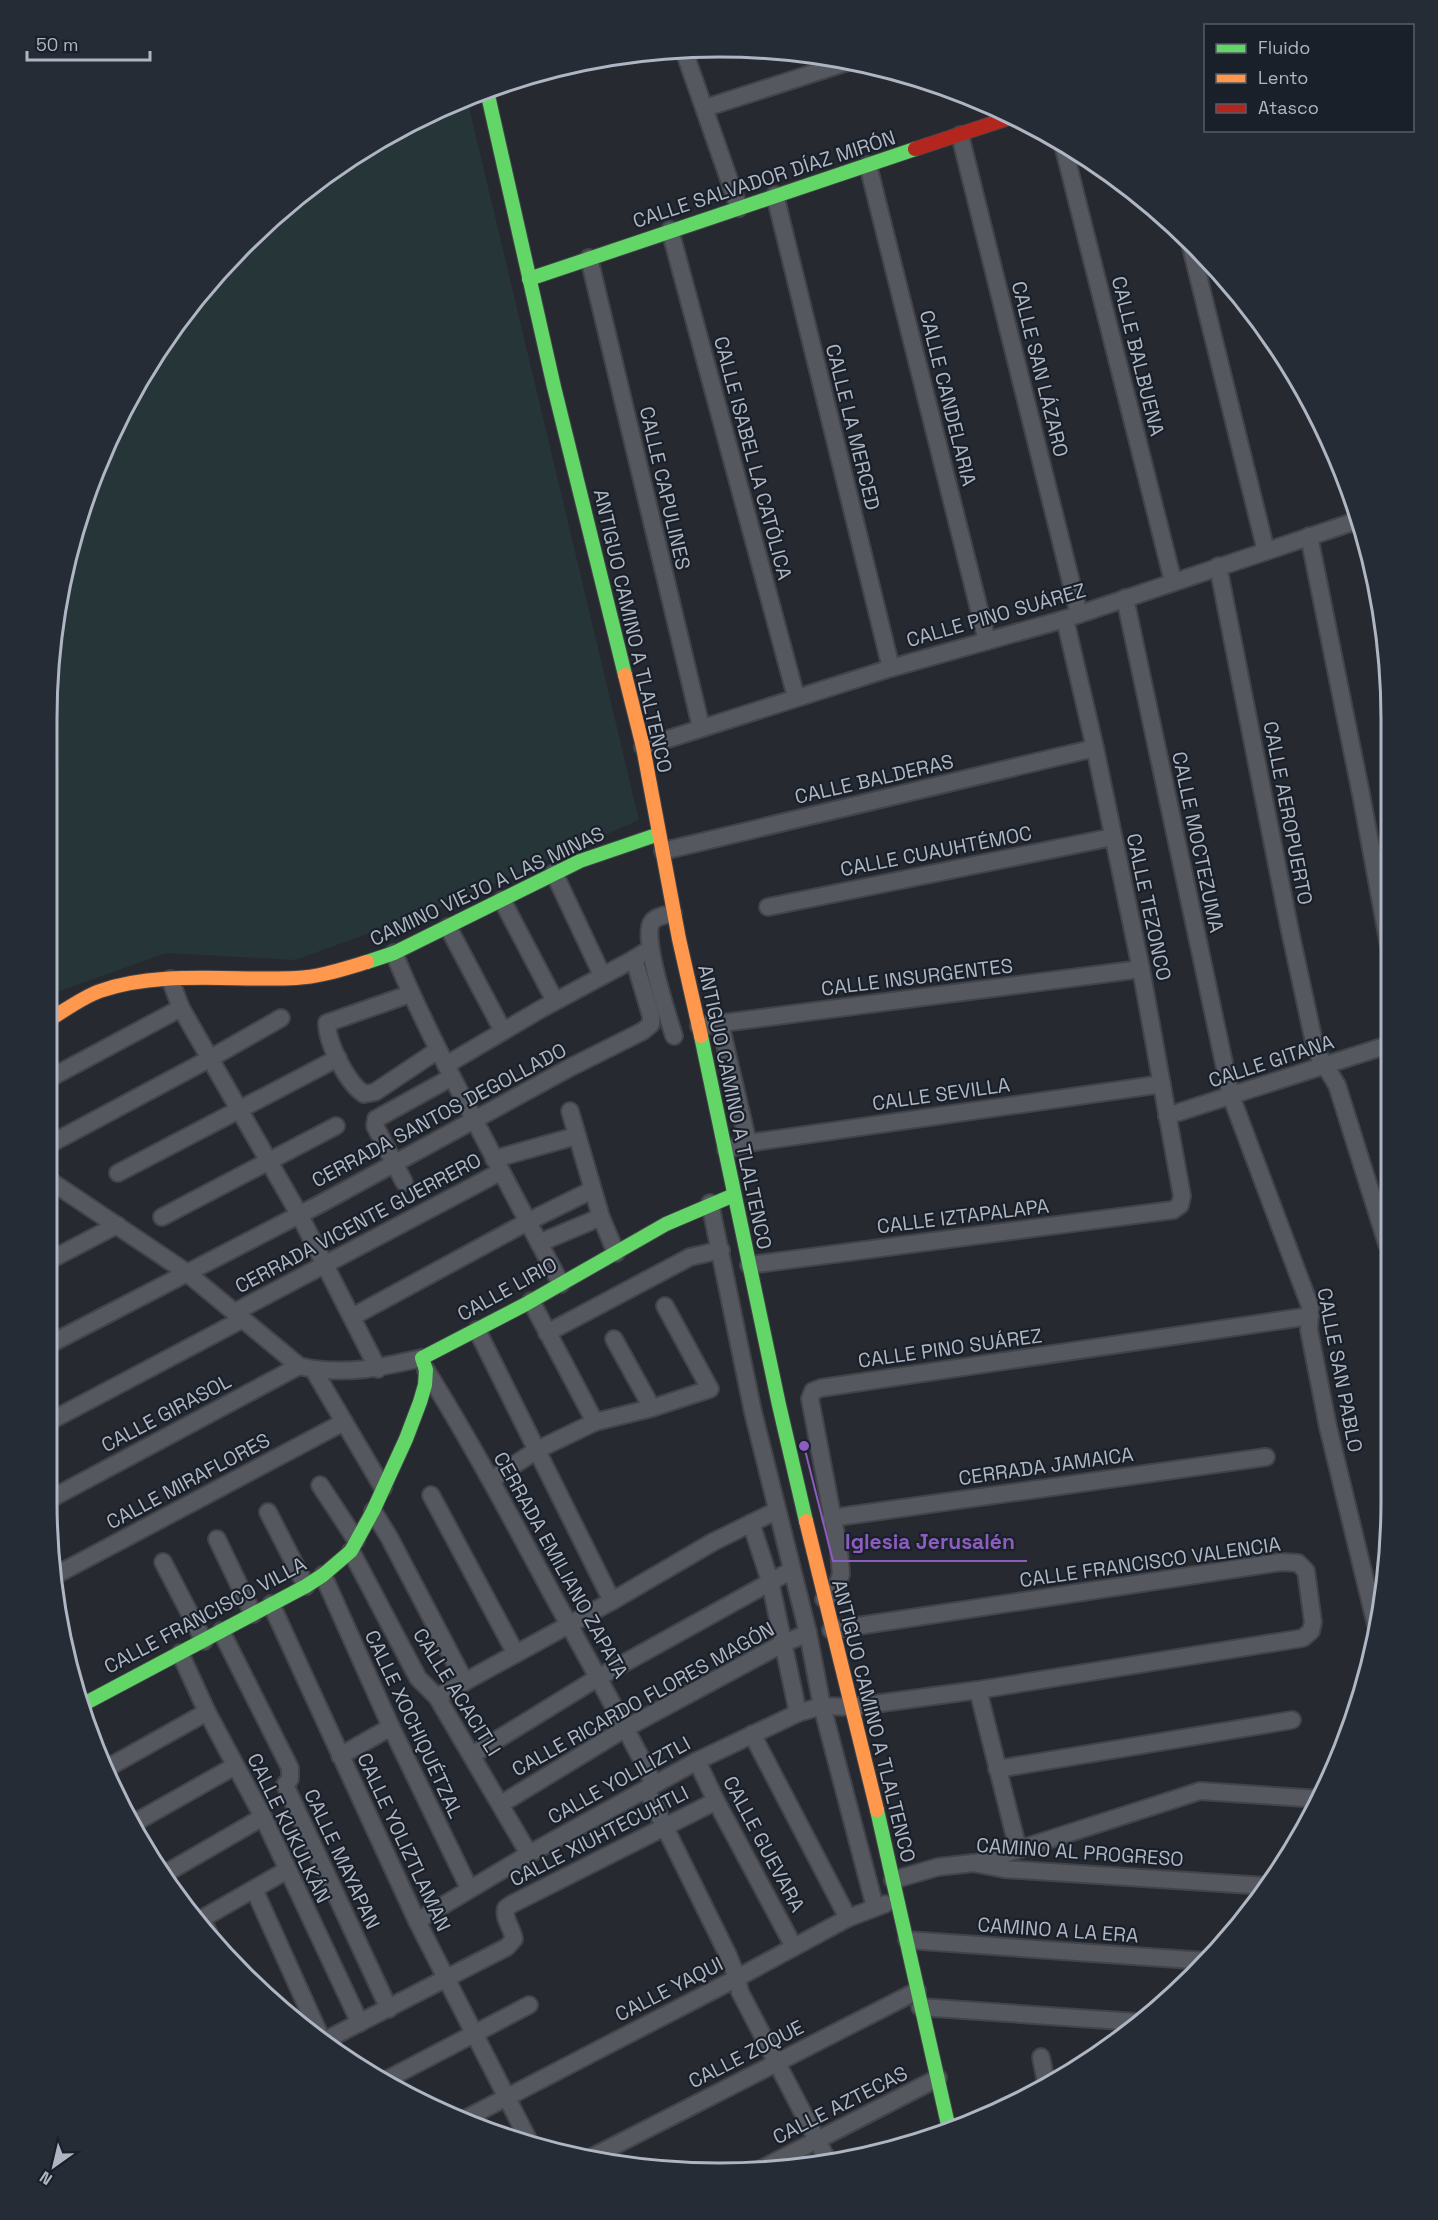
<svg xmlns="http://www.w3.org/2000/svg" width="1438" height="2220" viewBox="0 0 1438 2220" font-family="'Space Grotesk',sans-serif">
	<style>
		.green { fill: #263537 }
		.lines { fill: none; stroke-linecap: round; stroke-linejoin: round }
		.street-casing { stroke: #424449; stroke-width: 20 }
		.fast-casing { stroke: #424449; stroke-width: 16 }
		.slow-casing { stroke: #424449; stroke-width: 16 }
		.jam-casing { stroke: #424449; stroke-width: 16 }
		.street { stroke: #55585f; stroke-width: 16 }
		.fast { stroke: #63d668; stroke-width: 14 }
		.slow { stroke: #ff974d; stroke-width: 14 }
		.jam { stroke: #b3261e; stroke-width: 14 }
		.labels { text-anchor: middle; stroke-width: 4.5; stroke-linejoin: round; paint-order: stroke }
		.street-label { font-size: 20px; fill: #afb6c3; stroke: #1a202a }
		.rim { fill: none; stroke: #afb6c3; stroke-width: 3 }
		.leader { fill: none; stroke: #8d5cc0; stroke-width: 2 }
		.callout-dot { fill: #8d5cc0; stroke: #1a202a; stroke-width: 2 }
		.callout-label { font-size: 21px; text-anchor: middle; font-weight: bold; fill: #8d5cc0; stroke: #1a202a; stroke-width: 4.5; stroke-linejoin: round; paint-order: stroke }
	</style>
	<rect width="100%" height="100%" fill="#262a30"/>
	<polygon class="green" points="467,99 639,820 439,908 295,960 166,953 52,994 52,631 98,461 137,382 213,276 309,186 421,116"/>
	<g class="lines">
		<defs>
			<g id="street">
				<polyline points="683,48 739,208"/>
				<polyline points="705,108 848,62"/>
				<polyline points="960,135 1079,614"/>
				<polyline points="1062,141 1173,581"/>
				<polyline points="868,165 987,641"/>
				<polyline points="775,195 891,668"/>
				<polyline points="670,230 796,697"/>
				<polyline points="1190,243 1266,551"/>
				<polyline points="589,258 701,727"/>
				<polyline points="1309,536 1361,794 1389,946"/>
				<polyline points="1218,566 1290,931 1316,1051 1337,1085 1387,1244"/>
				<polyline points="1125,598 1231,1096 1310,1306 1309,1330 1328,1427 1376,1625"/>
				<polyline points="643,747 891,668 1065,619 1359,520"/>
				<polyline points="663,851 1095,748"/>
				<polyline points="554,873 602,975"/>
				<polyline points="502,900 555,1001"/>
				<polyline points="768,907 1113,837"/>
				<path d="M673 913C667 915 656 916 652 922 641 935 668 1017 674 1036"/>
				<polyline points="448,927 503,1031"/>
				<path d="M394 953C414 1003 438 1050 463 1098 495 1160 528 1222 561 1284"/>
				<polyline points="170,979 181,1008 299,1214 378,1369"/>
				<path d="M410 994 327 1023C327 1043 347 1083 364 1094L375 1092 438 1050"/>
				<polyline points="720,1023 748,1143"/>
				<polyline points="699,1026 1141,969"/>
				<polyline points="446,1065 541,1009 634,959 650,949"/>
				<polyline points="52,1077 181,1008"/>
				<polyline points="570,1111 601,1217 616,1253"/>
				<polyline points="1167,1116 1388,1045"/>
				<polyline points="52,1143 211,1058 281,1018"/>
				<polyline points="726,1150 748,1143 1162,1084"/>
				<polyline points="494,1159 576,1136"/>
				<polyline points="118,1173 338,1058"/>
				<polyline points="52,1182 186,1272 299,1366 313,1369 383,1488"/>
				<polyline points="404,1182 375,1126 376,1119 452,1077"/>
				<polyline points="710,1203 753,1412 808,1633 822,1706 875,1907"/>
				<polyline points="162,1217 336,1126"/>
				<polyline points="539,1243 601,1217"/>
				<polyline points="52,1259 117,1225"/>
				<polyline points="749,1265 1173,1210 1180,1205 1182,1196 1141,969 1095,748 1065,619"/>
				<polyline points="531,1301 595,1422"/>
				<polyline points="235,1312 500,1172"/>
				<polyline points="352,1317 527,1222 592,1190"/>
				<polyline points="477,1330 612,1601"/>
				<polyline points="547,1333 690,1257 721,1250"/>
				<polyline points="614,1339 652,1408"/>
				<polyline points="52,1343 320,1204 571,1067 643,1031 651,1024 651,1016 634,959"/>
				<path d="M313 1369C355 1374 381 1367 422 1358"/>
				<path d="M426 1370C471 1442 511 1517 551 1592 586 1656 622 1719 654 1784"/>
				<polyline points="52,1420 243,1319"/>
				<polyline points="491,1480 537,1450 595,1422 652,1408 710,1389 665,1306"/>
				<polyline points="320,1485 356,1540"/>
				<polyline points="431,1495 516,1654"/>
				<polyline points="52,1498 299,1366"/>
				<polyline points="373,1511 389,1537 465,1682"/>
				<polyline points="268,1512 306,1586"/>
				<polyline points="831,1518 1266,1457"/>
				<polyline points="751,1523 770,1581 798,1713"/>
				<polyline points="217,1539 253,1614"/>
				<polyline points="351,1551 418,1678 437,1697 529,1854"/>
				<polyline points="163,1562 204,1641"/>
				<polyline points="323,1575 391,1727 469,1888"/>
				<polyline points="52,1577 344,1422"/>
				<polyline points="824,1599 835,1592 841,1574 839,1551 810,1399 813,1391 821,1388 1310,1316"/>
				<polyline points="271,1604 417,1921 530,2143"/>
				<polyline points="221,1631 290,1768 290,1779 285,1785 389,2009"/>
				<polyline points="180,1653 207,1712 263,1817 360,2023"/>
				<polyline points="978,1690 1018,1849"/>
				<polyline points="437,1697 612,1601 713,1542 776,1511"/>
				<polyline points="752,1734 848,1918"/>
				<polyline points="472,1755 599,1677 792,1570"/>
				<polyline points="340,1756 391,1727"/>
				<polyline points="697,1761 716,1801 794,1947"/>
				<polyline points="107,1768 207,1712"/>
				<polyline points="997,1769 1292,1720"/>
				<polyline points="646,1789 728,1955 737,1978 740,1992 829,2163"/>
				<polyline points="501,1804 626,1728 782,1644 808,1633"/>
				<polyline points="134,1823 235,1766"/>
				<polyline points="976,1863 1200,1791 1320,1799"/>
				<polyline points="161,1876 263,1817"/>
				<polyline points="893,1880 938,1867 973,1863 1004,1869 1266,1886"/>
				<polyline points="254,1889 323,2042"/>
				<polyline points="202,1919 209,1934"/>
				<polyline points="198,1921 287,1870"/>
				<polyline points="417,1921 529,1854 697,1761 798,1713 822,1706 852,1707 978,1690 1303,1638 1311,1631 1313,1622 1306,1571 1298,1563 1281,1562 831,1630"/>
				<polyline points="907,1940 1206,1961"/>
				<polyline points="920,2007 1136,2022"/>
				<path d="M322 2042 507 1947 514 1939C512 1927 503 1919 506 1908L512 1904 716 1801"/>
				<polyline points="1041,2057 1047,2087"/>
				<polyline points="384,2081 529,2005"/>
				<polyline points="461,2121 737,1978 848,1918 885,1904"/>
				<polyline points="594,2156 917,1991"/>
				<polyline points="761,2169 938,2078"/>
			</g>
			<g id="fast">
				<polyline points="487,91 554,387 625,675"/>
				<polyline points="529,279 915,149"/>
				<polyline points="367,962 394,953 580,861 659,834"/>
				<polyline points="701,1036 779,1405 806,1521"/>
				<polyline points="80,1706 306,1586 323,1575 351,1551 373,1511 406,1439 420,1402 425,1385 426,1370 422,1358 526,1304 666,1224 734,1195"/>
				<polyline points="877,1810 949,2129"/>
			</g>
			<g id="slow">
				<polyline points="625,675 643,747 679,939 701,1036"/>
				<path d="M52 1018C67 1009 83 997 100 991 159 970 234 981 296 978 320 977 343 969 367 962"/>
				<polyline points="806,1521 877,1810"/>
			</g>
			<polyline id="jam" points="915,149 1012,117"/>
		</defs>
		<use href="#street" class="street-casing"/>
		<use href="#fast" class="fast-casing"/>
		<use href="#slow" class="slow-casing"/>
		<use href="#jam" class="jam-casing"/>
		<use href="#street" class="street"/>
		<use href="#fast" class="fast"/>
		<use href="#slow" class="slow"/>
		<use href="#jam" class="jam"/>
	</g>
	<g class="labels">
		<g class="street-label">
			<text transform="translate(764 179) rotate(-18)" y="7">CALLE SALVADOR DÍAZ MIRÓN</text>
			<text transform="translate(1138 356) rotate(76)" y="7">CALLE BALBUENA</text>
			<text transform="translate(1040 369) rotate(76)" y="7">CALLE SAN LÁZARO</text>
			<text transform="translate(948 398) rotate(76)" y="7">CALLE CANDELARIA</text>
			<text transform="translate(853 427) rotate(76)" y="7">CALLE LA MERCED</text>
			<text transform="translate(753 458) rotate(75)" y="7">CALLE ISABEL LA CATÓLICA</text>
			<text transform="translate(665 488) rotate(77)" y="7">CALLE CAPULINES</text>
			<text transform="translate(996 615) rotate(-16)" y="7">CALLE PINO SUÁREZ</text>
			<text transform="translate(633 631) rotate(77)" y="7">ANTIGUO CAMINO A TLALTENCO</text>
			<text transform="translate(874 779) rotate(-13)" y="7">CALLE BALDERAS</text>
			<text transform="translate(1288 813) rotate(79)" y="7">CALLE AEROPUERTO</text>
			<text transform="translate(1198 842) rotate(78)" y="7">CALLE MOCTEZUMA</text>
			<text transform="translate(936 851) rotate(-11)" y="7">CALLE CUAUHTÉMOC</text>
			<text transform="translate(487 886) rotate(-25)" y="7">CAMINO VIEJO A LAS MINAS</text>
			<text transform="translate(1149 907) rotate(78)" y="7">CALLE TEZONCO</text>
			<text transform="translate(917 977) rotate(-7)" y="7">CALLE INSURGENTES</text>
			<text transform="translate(1271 1061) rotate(-18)" y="7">CALLE GITANA</text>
			<text transform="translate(941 1094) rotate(-8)" y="7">CALLE SEVILLA</text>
			<text transform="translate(735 1107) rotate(78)" y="7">ANTIGUO CAMINO A TLALTENCO</text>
			<text transform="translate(439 1115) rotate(-28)" y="7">CERRADA SANTOS DEGOLLADO</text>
			<text transform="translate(963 1216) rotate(-7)" y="7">CALLE IZTAPALAPA</text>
			<text transform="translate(358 1223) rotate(-28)" y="7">CERRADA VICENTE GUERRERO</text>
			<text transform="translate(507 1289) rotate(-29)" y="7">CALLE LIRIO</text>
			<text transform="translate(950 1348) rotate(-8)" y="7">CALLE PINO SUÁREZ</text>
			<text transform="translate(1340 1370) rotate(79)" y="7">CALLE SAN PABLO</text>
			<text transform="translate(166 1413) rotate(-28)" y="7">CALLE GIRASOL</text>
			<text transform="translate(1046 1466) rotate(-8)" y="7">CERRADA JAMAICA</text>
			<text transform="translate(188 1481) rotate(-28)" y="7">CALLE MIRAFLORES</text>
			<text transform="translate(1150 1562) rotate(-8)" y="7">CALLE FRANCISCO VALENCIA</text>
			<text transform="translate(561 1565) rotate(61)" y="7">CERRADA EMILIANO ZAPATA</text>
			<text transform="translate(205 1615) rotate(-28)" y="7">CALLE FRANCISCO VILLA</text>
			<text transform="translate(457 1692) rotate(58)" y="7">CALLE ACACITLI</text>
			<text transform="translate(643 1699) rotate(-29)" y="7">CALLE RICARDO FLORES MAGÓN</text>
			<text transform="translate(874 1721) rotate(76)" y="7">ANTIGUO CAMINO A TLALTENCO</text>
			<text transform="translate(414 1724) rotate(65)" y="7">CALLE XOCHIQUÉTZAL</text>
			<text transform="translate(619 1780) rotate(-29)" y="7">CALLE YOLILIZTLI</text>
			<text transform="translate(289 1828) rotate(64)" y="7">CALLE KUKULKÁN</text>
			<text transform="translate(599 1836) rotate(-27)" y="7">CALLE XIUHTECUHTLI</text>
			<text transform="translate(404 1842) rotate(65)" y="7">CALLE YOLIZTLAMAN</text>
			<text transform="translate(764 1844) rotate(62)" y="7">CALLE GUEVARA</text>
			<text transform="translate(1080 1852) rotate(4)" y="7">CAMINO AL PROGRESO</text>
			<text transform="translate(342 1859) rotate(65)" y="7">CALLE MAYAPAN</text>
			<text transform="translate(1058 1930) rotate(4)" y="7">CAMINO A LA ERA</text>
			<text transform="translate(669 1989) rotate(-27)" y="7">CALLE YAQUI</text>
			<text transform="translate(746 2054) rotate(-27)" y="7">CALLE ZOQUE</text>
			<text transform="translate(840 2105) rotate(-27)" y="7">CALLE AZTECAS</text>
		</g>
	</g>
	<path d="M0 0H1438V2220H0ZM719 57H719A662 662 0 0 1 1381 719V1501A662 662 0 0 1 719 2163H719A662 662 0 0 1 57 1501V719A662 662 0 0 1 719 57Z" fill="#262c36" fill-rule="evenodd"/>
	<path class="rim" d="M719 57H719A662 662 0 0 1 1381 719V1501A662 662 0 0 1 719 2163H719A662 662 0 0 1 57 1501V719A662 662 0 0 1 719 57Z"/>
	<path class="leader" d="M804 1446L833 1561H1027"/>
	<circle class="callout-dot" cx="804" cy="1446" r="6"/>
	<g class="callout-label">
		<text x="930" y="1549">Iglesia Jerusalén</text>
	</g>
	<rect x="1204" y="24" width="210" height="108" fill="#1a202a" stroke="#565c67" stroke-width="1.5"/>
	<rect x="1216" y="44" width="30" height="9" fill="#63d668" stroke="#565c67" stroke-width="1.5"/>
	<text x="1258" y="54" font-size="18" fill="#afb6c3">Fluido</text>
	<rect x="1216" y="74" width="30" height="9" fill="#ff974d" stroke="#565c67" stroke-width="1.5"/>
	<text x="1258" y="84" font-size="18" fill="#afb6c3">Lento</text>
	<rect x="1216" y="104" width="30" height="9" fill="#b3261e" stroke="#565c67" stroke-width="1.5"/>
	<text x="1258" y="114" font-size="18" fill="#afb6c3">Atasco</text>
	<g transform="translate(54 2166) rotate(214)" stroke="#1a202a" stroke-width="4.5" paint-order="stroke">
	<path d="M0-4.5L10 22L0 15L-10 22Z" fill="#afb6c3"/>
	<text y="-9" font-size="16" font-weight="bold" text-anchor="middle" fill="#afb6c3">N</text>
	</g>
	<path d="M27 51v9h123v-9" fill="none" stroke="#afb6c3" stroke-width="3"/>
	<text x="36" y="51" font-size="18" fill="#afb6c3" stroke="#1a202a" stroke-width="4.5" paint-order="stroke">50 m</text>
</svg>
